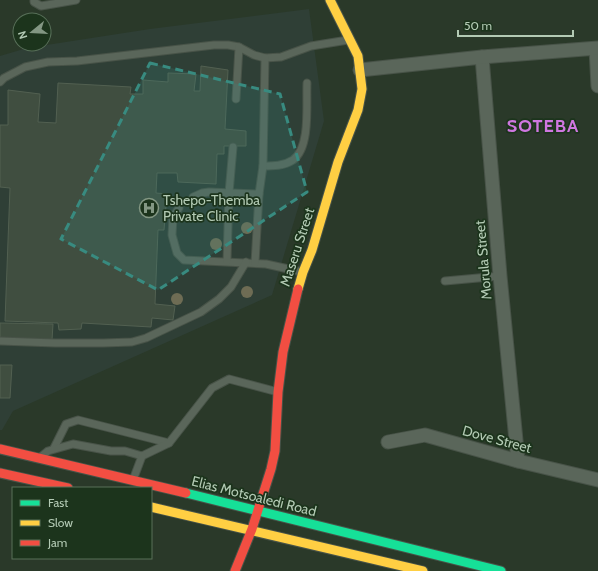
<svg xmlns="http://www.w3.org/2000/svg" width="598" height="571" viewBox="0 0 598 571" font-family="Cabin,sans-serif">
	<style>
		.medical { fill: #2f3f36 }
		.building { fill: #404e40; stroke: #526051 }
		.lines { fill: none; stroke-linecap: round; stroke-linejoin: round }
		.lane-casing { stroke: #485348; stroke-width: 9 }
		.street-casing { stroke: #485348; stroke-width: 15 }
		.fast-casing { stroke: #485348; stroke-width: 11 }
		.slow-casing { stroke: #485348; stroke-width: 11 }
		.jam-casing { stroke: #485348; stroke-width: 11 }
		.lane { stroke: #5a665a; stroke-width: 7 }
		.street { stroke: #5a665a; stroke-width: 13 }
		.fast { stroke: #16e098; stroke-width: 9 }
		.slow { stroke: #ffcf43; stroke-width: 9 }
		.jam { stroke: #f24e42; stroke-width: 9 }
		.tree { fill: #6e6c54 }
		.marked { fill: #388b80; fill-opacity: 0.2; stroke: #388b80; stroke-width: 3; stroke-dasharray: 8 5; stroke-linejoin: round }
		.labels { text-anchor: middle; stroke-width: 3.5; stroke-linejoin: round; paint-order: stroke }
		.poi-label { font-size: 14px; fill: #b3cab4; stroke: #1c341c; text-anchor: start }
		.street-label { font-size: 14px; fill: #b3cab4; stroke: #1c341c }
		.district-label { font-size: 18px; font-weight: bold; letter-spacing: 1px; fill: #cf77e0; stroke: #1c341c }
	</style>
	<rect width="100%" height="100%" fill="#2a3929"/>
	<polygon class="medical" points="309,9 324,121 272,295 13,411 2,430 0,430 0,56 27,48 150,29"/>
	<g class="building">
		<polygon points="201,66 228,70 225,129 246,131 246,146 224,146 224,154 217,154 216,184 178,182 177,173 157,173 156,193 167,194 164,230 158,230 155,304 175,306 173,320 152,318 151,327 82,323 81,329 59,330 58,323 5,321 10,188 0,187 0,125 8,125 8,90 40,94 38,122 56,123 58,83 131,87 130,94 143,94 143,80 168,82 168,73 196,74 194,91 200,91"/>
		<polygon points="0,323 53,324 52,340 0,339"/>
		<polygon points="0,365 12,365 10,398 0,398"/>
	</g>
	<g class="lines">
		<defs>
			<g id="lane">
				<polyline points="34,0 34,2 41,6 76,0"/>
				<polyline points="0,82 4,78 25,67 48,62 77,61 214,45 228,45 239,47"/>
				<polyline points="236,99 239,47 254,55 265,58 281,57 311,46 348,40"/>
				<path d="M263 166C273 166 284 166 293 160 311 147 306 104 307 83"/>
				<polyline points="193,197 202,193 209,192 259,194"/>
				<polyline points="179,208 173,217 172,235 177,253 184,260 266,264 302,272"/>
				<polyline points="227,261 229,193 233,147"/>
				<polyline points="255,263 259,194 263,166 265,58"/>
				<polyline points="445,281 500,276"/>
				<polyline points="0,341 55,343 103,343 132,342 146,338 201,312 219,299 231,287 246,262"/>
				<polyline points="54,448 66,424 78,420 169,443"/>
				<polyline points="42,456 48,451 73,444 111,451 125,451 142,456 169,443 212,388 229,379 278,392"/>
				<polyline points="133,480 142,456"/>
			</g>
			<g id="street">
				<polyline points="596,49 598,86"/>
				<polyline points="482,57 500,276 518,461"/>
				<polyline points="360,70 482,57 598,48"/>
				<polyline points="388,442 425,435 518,461 598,480"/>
			</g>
			<polyline id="fast" points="186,493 501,571"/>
			<g id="slow">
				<polyline points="298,289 303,272 312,250 338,162 358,110 362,89 358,56 330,0"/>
				<polyline points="151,507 423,571"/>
			</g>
			<g id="jam">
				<polyline points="0,449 186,493"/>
				<polyline points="0,473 68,488"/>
				<polyline points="235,571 252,529 271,469 275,451 278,392 283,352 298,289"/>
			</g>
		</defs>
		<use href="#lane" class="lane-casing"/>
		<use href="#street" class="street-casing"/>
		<use href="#fast" class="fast-casing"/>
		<use href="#slow" class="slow-casing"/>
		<use href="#jam" class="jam-casing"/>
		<use href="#lane" class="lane"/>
		<use href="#street" class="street"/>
		<use href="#fast" class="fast"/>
		<use href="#slow" class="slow"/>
		<use href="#jam" class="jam"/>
	</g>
	<g class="tree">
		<circle cx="247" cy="228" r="6"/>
		<circle cx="216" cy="244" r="6"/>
		<circle cx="247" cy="292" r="6"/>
		<circle cx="177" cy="299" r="6"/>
	</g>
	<path class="marked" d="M150 63 280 94 307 192 158 290 61 239Z"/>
	<defs>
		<symbol id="hospital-ring" viewBox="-11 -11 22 22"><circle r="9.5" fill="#1c341c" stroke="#839783" stroke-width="1.5"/><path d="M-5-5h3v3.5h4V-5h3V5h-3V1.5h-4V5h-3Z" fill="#839783"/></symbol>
	</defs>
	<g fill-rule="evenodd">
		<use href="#hospital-ring" x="138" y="197" width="22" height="22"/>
	</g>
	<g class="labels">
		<g class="poi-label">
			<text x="163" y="205">Tshepo-Themba<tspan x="163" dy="16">Private Clinic</tspan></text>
		</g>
		<g class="street-label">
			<text transform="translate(297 247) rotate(-72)" y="5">Maseru Street</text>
			<text transform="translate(483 260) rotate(-95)" y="5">Morula Street</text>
			<text transform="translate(497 439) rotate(15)" y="5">Dove Street</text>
			<text transform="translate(254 496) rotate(14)" y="5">Elias Motsoaledi Road</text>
		</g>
		<g class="district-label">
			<text x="543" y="132">SOTEBA</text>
		</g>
	</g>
	<rect x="12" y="487" width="140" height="72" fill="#1c341c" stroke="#587059"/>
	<rect x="20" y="500" width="20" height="6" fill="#16e098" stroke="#587059"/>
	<text x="48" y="507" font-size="12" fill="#b3cab4">Fast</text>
	<rect x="20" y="520" width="20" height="6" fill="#ffcf43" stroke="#587059"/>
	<text x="48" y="527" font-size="12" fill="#b3cab4">Slow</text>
	<rect x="20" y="540" width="20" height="6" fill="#f24e42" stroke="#587059"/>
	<text x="48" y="547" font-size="12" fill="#b3cab4">Jam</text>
	<g transform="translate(32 32) rotate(252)"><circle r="19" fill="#1c341c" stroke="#587059"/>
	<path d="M0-3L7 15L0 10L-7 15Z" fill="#839783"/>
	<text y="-6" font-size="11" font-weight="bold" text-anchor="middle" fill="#b3cab4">N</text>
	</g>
	<path d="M458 30v6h115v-6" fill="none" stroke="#b3cab4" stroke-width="2"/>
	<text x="464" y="30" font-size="12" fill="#b3cab4" stroke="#1c341c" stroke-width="3" paint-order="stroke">50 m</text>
</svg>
